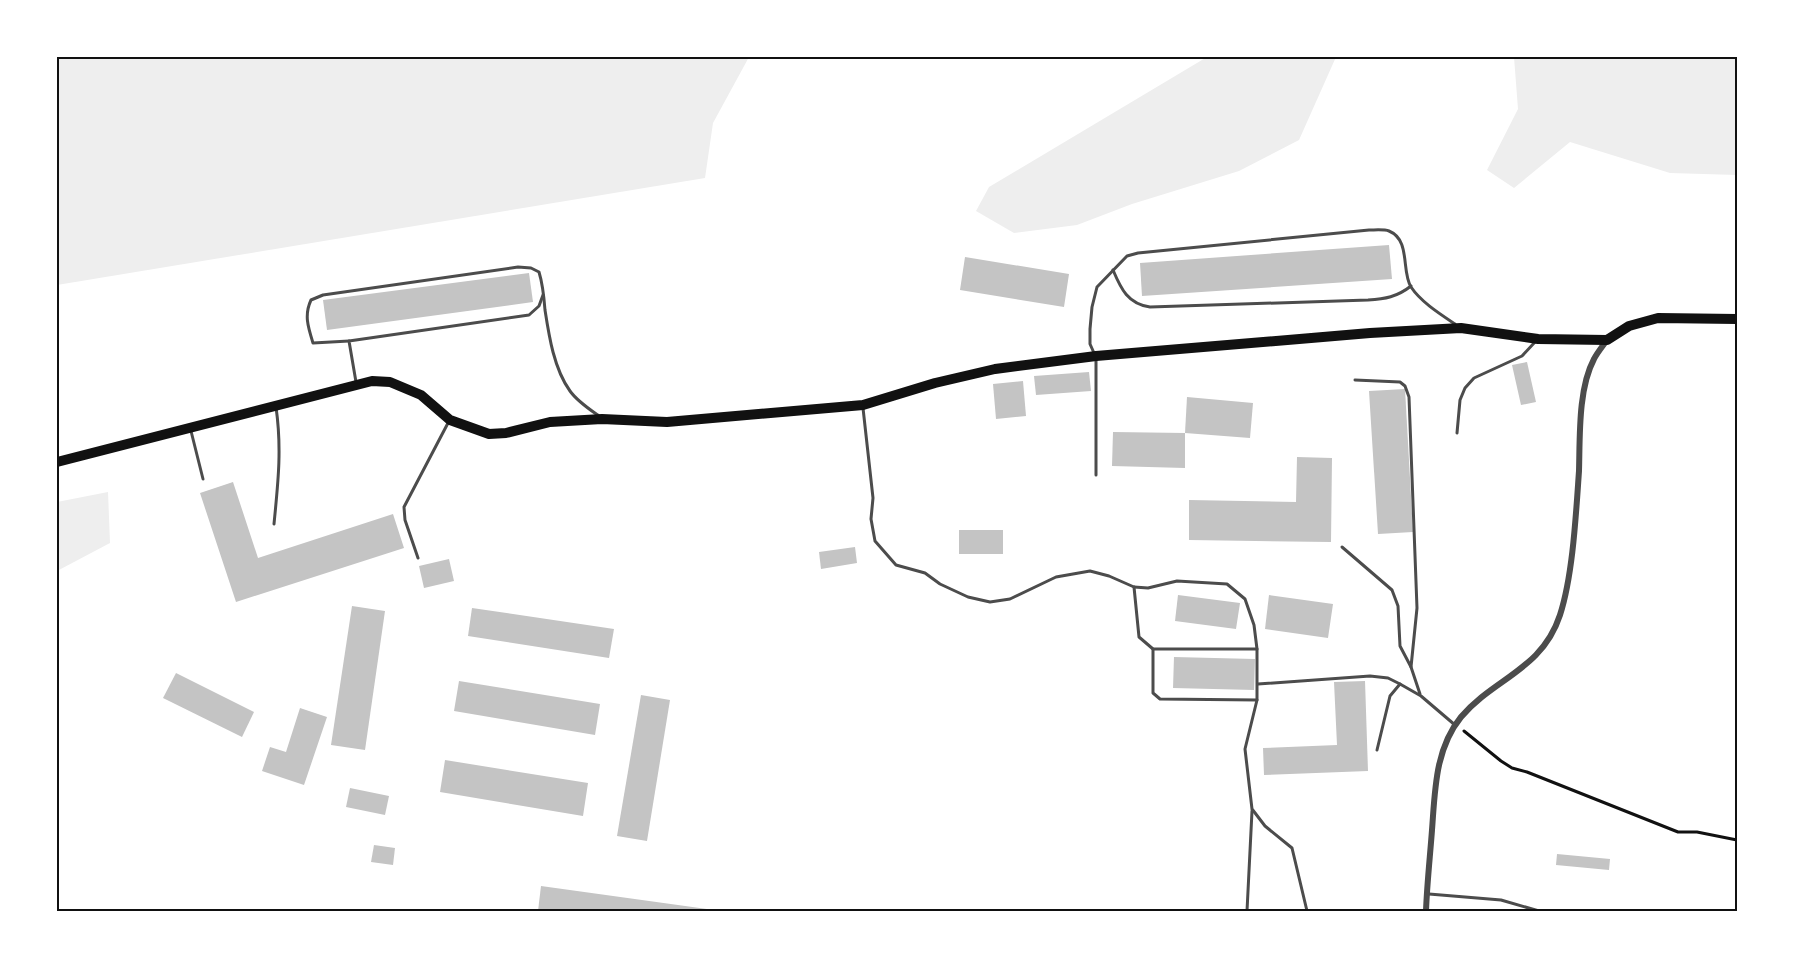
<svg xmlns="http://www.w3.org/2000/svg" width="1794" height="968" viewBox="0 0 1794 968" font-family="Roboto,sans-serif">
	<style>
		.green { fill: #eee }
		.building { fill: #c4c4c4 }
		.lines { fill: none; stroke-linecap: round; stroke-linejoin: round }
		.path { stroke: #111; stroke-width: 3 }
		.service { stroke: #4c4c4c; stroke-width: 3 }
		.minor { stroke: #4c4c4c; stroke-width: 6 }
		.primary { stroke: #111; stroke-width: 10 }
		.neatline { fill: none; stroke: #111; stroke-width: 2 }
	</style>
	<rect width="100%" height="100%" fill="#fff"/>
	<g class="green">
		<polygon points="57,57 749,57 713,123 705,178 57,285"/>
		<polygon points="1207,57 1336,57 1299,140 1239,171 1132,204 1077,225 1014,233 976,211 989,187"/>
		<polygon points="1514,57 1737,57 1737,175 1670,173 1570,142 1514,188 1487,170 1518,109"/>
		<polygon points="108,492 110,543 57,571 57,502"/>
	</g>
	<g class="building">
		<polygon points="1389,245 1392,279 1142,296 1140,263"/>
		<polygon points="965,257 1069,274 1064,307 960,290"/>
		<polygon points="529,273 533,302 327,330 323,300"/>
		<polygon points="1527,362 1536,402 1521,405 1512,365"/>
		<polygon points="1089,372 1091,391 1036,395 1034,376"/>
		<polygon points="1023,381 1026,416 996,419 993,384"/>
		<polygon points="1405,389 1413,532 1378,534 1369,391"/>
		<polygon points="1187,397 1253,403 1250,438 1185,433"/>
		<polygon points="1113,432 1185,433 1185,468 1112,466"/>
		<polygon points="1297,457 1332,458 1331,542 1189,540 1189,500 1296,502"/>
		<polygon points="233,482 258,558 393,514 404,548 236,602 200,493"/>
		<rect x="959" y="530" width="44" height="24"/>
		<polygon points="855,547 857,563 821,569 819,552"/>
		<polygon points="449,559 454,581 424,588 419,566"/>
		<polygon points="1178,595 1240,603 1236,629 1175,621"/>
		<polygon points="1269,595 1333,604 1328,638 1265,629"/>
		<polygon points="352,606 385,611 365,750 331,745"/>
		<polygon points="472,608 614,629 609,658 468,636"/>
		<polygon points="1174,657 1255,659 1254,690 1173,688"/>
		<polygon points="176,673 254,712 242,737 163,698"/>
		<polygon points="459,681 600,704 595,735 454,711"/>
		<polygon points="1365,681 1368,771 1264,775 1263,748 1337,745 1334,682"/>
		<polygon points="641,695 670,700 647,841 617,836"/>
		<polygon points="300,708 327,717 304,785 262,771 270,747 286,752"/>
		<polygon points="445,760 588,783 583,816 440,792"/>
		<polygon points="350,788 389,796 385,815 346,807"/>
		<polygon points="374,845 395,848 393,865 371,862"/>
		<polygon points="1557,854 1610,859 1609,870 1556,865"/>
		<polygon points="541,886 714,910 714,911 538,911"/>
	</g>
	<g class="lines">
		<polyline class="path" points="1464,731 1501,761 1512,768 1527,772 1678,832 1697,832 1737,840"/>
		<g class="service">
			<path d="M1113 270C1121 289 1128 304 1150 307L1368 300C1385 299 1397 297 1411 286"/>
			<path d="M349 341 313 343C308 327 304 315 311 300L323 295 518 267 531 268 539 272C543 285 544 297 545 310 549 336 554 369 570 391 577 401 589 409 599 416"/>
			<path d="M1094 353 1090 344V329L1092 307 1097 287 1127 256 1138 253 1369 230C1375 230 1384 229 1389 231 1411 240 1401 271 1411 287 1421 302 1440 314 1455 324"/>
			<polyline points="1355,380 1400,382 1405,386 1409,397 1417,608 1411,667"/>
			<polyline points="356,382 349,341 529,315 539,306 543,295"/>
			<polyline points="863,408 873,498 871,519 875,541 896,565 925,573 940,584 968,597 990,602 1010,599 1056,577 1090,571 1109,576 1134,587 1148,588 1177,581 1227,584 1245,599 1254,625 1257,649 1257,700 1245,749 1252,809 1265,826 1292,848 1307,911"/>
			<polyline points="191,431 203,479"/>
			<polyline points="1457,433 1460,400 1465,388 1474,378 1522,356 1535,342"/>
			<polyline points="1096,475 1096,359"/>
			<path d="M274 524C278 483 282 449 276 407"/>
			<polyline points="1342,547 1392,590 1398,606 1400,646 1411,667 1420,694"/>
			<polyline points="418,558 405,520 404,507 448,423"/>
			<polyline points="1134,587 1139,637 1153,649 1257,649"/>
			<polyline points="1153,649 1153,693 1160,699 1257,700"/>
			<polyline points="1258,684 1370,676 1388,678 1400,684 1421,696 1455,725"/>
			<polyline points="1377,750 1390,696 1400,684"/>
			<polyline points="1429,894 1501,900 1539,911"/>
			<polyline points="1247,911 1252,811"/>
		</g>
		<path class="minor" d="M1426 911C1427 884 1430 857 1432 830 1435 791 1435 749 1461 717 1494 678 1542 670 1560 615 1573 575 1576 513 1579 471 1580 437 1578 389 1594 359 1597 353 1602 347 1607 340"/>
		<polyline class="primary" points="57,462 372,381 390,382 421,395 450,420 489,434 506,433 550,422 602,419 667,422 863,405 935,383 995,369 1096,356 1370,333 1461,328 1538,339 1607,340 1629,326 1658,318 1737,319"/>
	</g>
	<rect width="1794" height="968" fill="none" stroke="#ffffff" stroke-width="117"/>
	<rect x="58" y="58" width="1678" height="852" class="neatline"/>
</svg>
